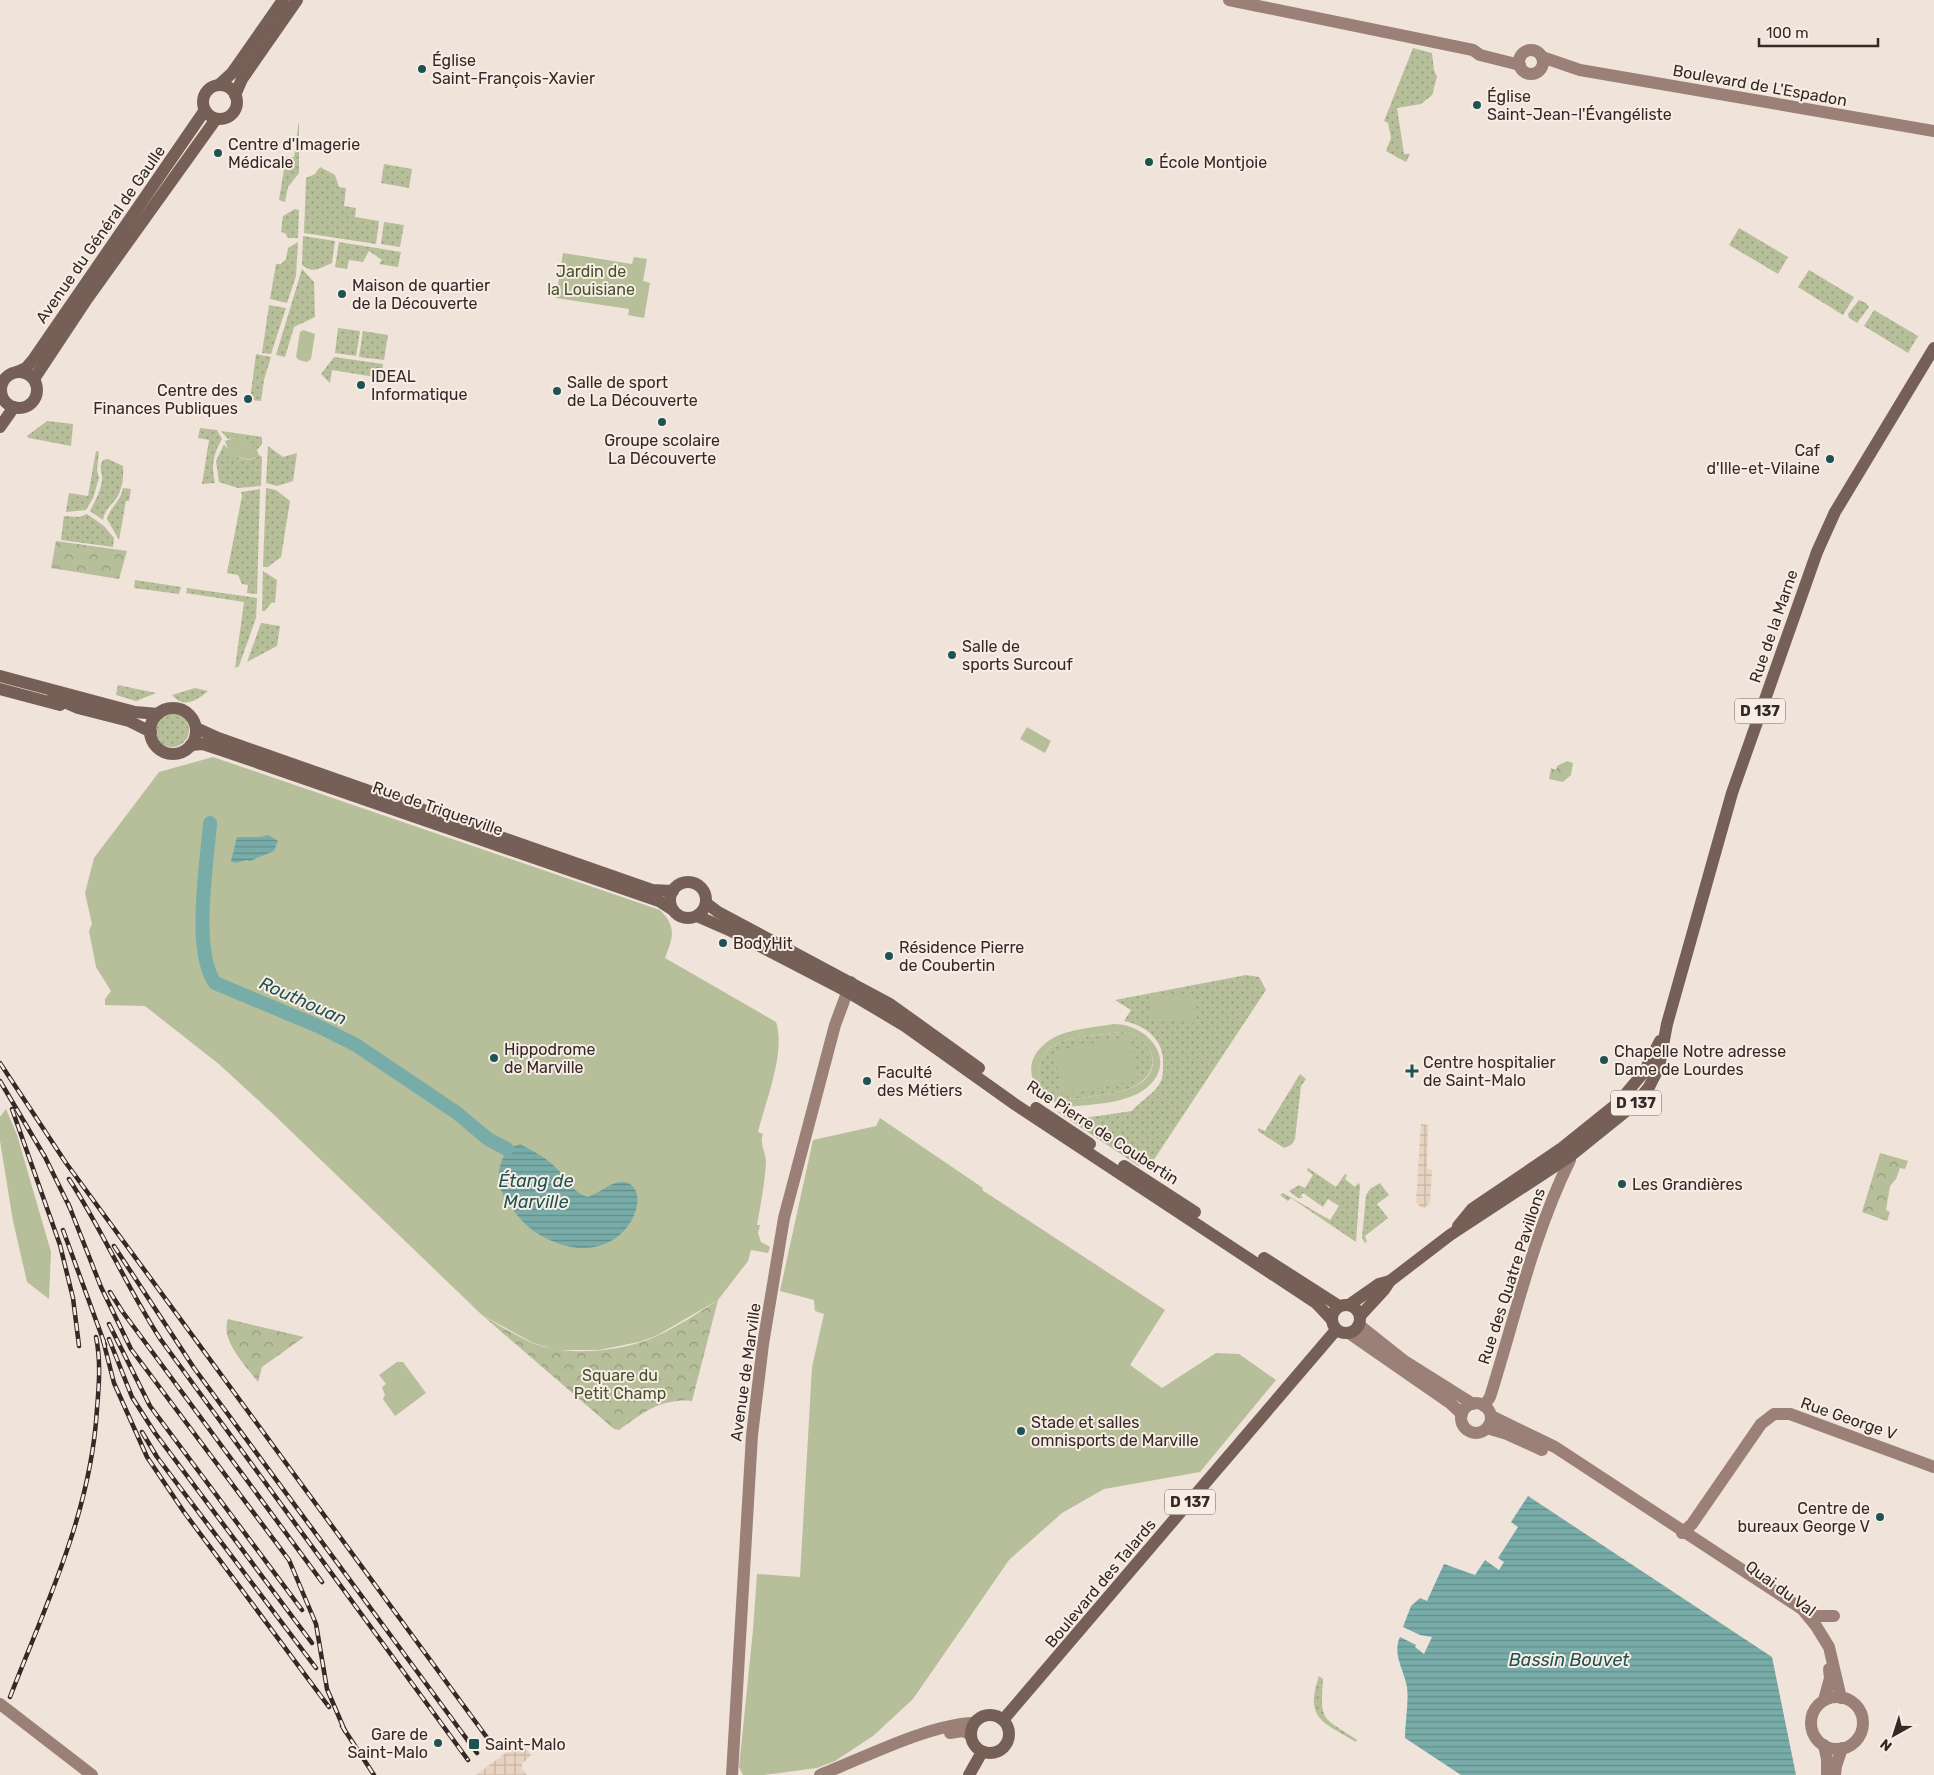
<svg xmlns="http://www.w3.org/2000/svg" width="1934" height="1775" viewBox="0 0 1934 1775" font-family="Rubik,sans-serif">
	<style>
		.grass { fill: url(#grass-dots) }
		.park { fill: url(#park-crowns) }
		.garden { fill: #b6bf99; fill-rule: evenodd }
		.plaza { fill: url(#plaza-grid) }
		.water { fill: url(#water-rules) }
		.lines { fill: none; stroke-linecap: round; stroke-linejoin: round }
		.river { stroke: #78aca9; stroke-width: 14 }
		.secondary { stroke: #9b8077; stroke-width: 12 }
		.primary { stroke: #755f57; stroke-width: 12 }
		.rail-casing { stroke: #342926; stroke-width: 4.5 }
		.rail { stroke: #f8ede5; stroke-width: 2.5; stroke-dasharray: 8; stroke-linecap: butt }
		.poi-dot { fill: #1d5452; stroke: #f8ede5; stroke-width: 2 }
		.labels { text-anchor: middle; stroke-width: 4; stroke-linejoin: round; paint-order: stroke }
		.shield { fill: #f8ede5; stroke: #6f645f; stroke-width: 1 }
		.shield-label { font-size: 15px; font-weight: bold; fill: #342926 }
		.poi-label { font-size: 16px; fill: #342926; stroke: #f8ede5; text-anchor: start }
		.street-label { font-size: 16px; fill: #342926; stroke: #f8ede5 }
		.park-label { font-size: 16px; fill: #47512b; stroke: #f8ede5 }
		.water-label { font-size: 18px; font-style: italic; fill: #1d5452; stroke: #f8ede5 }
	</style>
	<defs>
		<pattern id="grass-dots" width="8" height="8" patternUnits="userSpaceOnUse" patternTransform="scale(1.25)"><rect width="8" height="8" fill="#b6bf99"/><path d="M2 2h.1M6 6h.1" fill="none" stroke="#959b7d" stroke-width="1.8" stroke-linecap="round"/></pattern>
		<pattern id="park-crowns" width="20" height="18" patternUnits="userSpaceOnUse" patternTransform="scale(1.25)"><rect width="20" height="18" fill="#b6bf99"/><path d="M2 6a3 3 0 1 1 6 0M12 15a3 3 0 1 1 6 0" fill="none" stroke="#959b7d"/></pattern>
		<pattern id="plaza-grid" width="8" height="8" patternUnits="userSpaceOnUse" patternTransform="scale(1.25)"><rect width="8" height="8" fill="#e8d2c0"/><path d="M0 4h8M4 0v8" fill="none" stroke="#c8b4a5"/></pattern>
		<pattern id="water-rules" width="6" height="5" patternUnits="userSpaceOnUse" patternTransform="scale(1.25)"><rect width="6" height="5" fill="#78aca9"/><path d="M0 2.5h6" fill="none" stroke="#638c89"/></pattern>
	</defs>
	<rect width="100%" height="100%" fill="#f0e3d9"/>
	<g class="grass">
		<polygon points="1413,48 1432,53 1434,70 1437,77 1432,95 1421,104 1397,108 1404,154 1410,154 1406,162 1386,151 1391,138 1388,123 1384,121"/>
		<polygon points="299,120 299,173 288,187 285,202 279,200 286,157 294,157"/>
		<polygon points="384,164 412,169 409,188 381,183"/>
		<polygon points="320,167 335,175 339,187 346,188 344,206 356,208 355,217 379,221 376,244 304,233 306,178 315,174"/>
		<polygon points="295,209 299,210 298,238 288,238 285,233 281,232 283,216"/>
		<polygon points="384,222 404,225 400,247 381,244"/>
		<polygon points="1739,228 1788,257 1778,274 1729,245"/>
		<path d="M303 236 335 241 332 263C320 268 313 274 302 265Z"/>
		<polygon points="298,242 296,276 287,303 270,299 276,264 281,264 286,259 288,248"/>
		<polygon points="339,242 401,252 398,267 379,264 382,260 369,251 363,262 349,260 347,269 335,267"/>
		<polygon points="302,269 314,282 315,317 294,327 285,357 276,355"/>
		<polygon points="1809,270 1854,297 1843,315 1798,287"/>
		<polygon points="1859,300 1866,303 1869,307 1857,323 1849,318 1848,314"/>
		<polygon points="269,305 286,308 271,354 262,353"/>
		<polygon points="1874,310 1918,336 1908,353 1864,326"/>
		<polygon points="338,328 360,331 356,356 335,353"/>
		<polygon points="363,331 388,335 384,360 359,357"/>
		<polygon points="256,354 271,357 264,380 261,401 250,400"/>
		<polygon points="334,357 383,364 381,378 332,370 330,383 321,374"/>
		<polygon points="47,421 73,424 71,446 29,438 27,436"/>
		<path d="M200 428 217 430 222 439C213 455 211 465 215 483L202 484 209 440 198 438Z"/>
		<path d="M221 431 262 437V444L257 450C250 440 239 437 228 439Z"/>
		<path d="M224 444C231 455 247 466 259 455L262 457 261 486 238 488 219 482 216 461Z"/>
		<polygon points="268,446 283,457 297,453 293,481 277,486 266,483"/>
		<polygon points="96,451 99,452 97,470 99,478 93,498 86,510 66,512 69,493 88,496"/>
		<path d="M108 459 123 466C124 476 122 491 116 499 109 507 105 510 103 520L90 511C95 501 103 487 102 476 101 469 99 467 103 460Z"/>
		<path d="M123 488 131 489 129 501H126L119 540 107 519C110 507 121 501 123 488Z"/>
		<polygon points="266,488 276,490 290,501 281,557 268,567 263,567"/>
		<polygon points="260,489 257,594 247,593 248,585 242,584 238,575 227,573 242,496 241,492"/>
		<polygon points="87,514 104,526 114,538 113,547 61,540 64,516 79,517"/>
		<polygon points="263,571 277,580 275,603 272,602 265,611 262,611"/>
		<polygon points="135,580 181,587 179,594 134,588"/>
		<polygon points="187,588 257,598 256,618 239,666 235,668 244,602 186,593"/>
		<polygon points="261,623 280,626 277,646 247,662"/>
		<polygon points="118,685 156,693 136,701 116,695"/>
		<path d="M195 688 208 691C196 701 184 709 172 695Z"/>
		<circle cx="172" cy="730" r="17"/>
		<path d="M1246 975 1259 977 1266 990 1151 1164 1139 1166 1056 1111 1077 1119 1132 1111C1141 1100 1155 1094 1161 1081 1163 1077 1163 1070 1163 1065 1165 1041 1147 1026 1124 1021L1131 1010 1115 1000Z"/>
		<path d="M1121 1032C1147 1034 1166 1063 1141 1082 1128 1093 1103 1094 1087 1097 1076 1099 1063 1100 1053 1095 1032 1084 1036 1057 1054 1045 1069 1036 1103 1035 1121 1032Z"/>
		<polygon points="1300,1074 1306,1079 1301,1086 1295,1139 1291,1145 1284,1148 1258,1131 1258,1128 1265,1131"/>
		<polygon points="1308,1168 1336,1187 1345,1174 1347,1175 1345,1179 1355,1187 1358,1183 1360,1185 1356,1242 1291,1198 1288,1201 1280,1195 1283,1193 1330,1220 1339,1206 1328,1199 1323,1207 1303,1193 1301,1196 1303,1198 1298,1198 1289,1191 1299,1185 1305,1188 1313,1175 1307,1170"/>
		<polygon points="1380,1183 1389,1195 1377,1204 1388,1218 1365,1236 1367,1242 1365,1243 1362,1238 1366,1195 1370,1189"/>
		<path d="M1319 1676 1323 1679C1320 1723 1322 1716 1357 1740L1356 1742C1324 1722 1304 1720 1319 1676Z"/>
	</g>
	<g class="park">
		<polygon points="56,541 127,551 119,579 51,568"/>
		<polygon points="1567,761 1573,763 1571,775 1563,782 1549,779 1551,768 1556,770 1557,766"/>
		<polygon points="1880,1153 1908,1161 1905,1169 1900,1168 1896,1179 1890,1186 1886,1210 1890,1212 1887,1221 1862,1212"/>
		<path d="M718 1300 692 1401C661 1398 643 1413 619 1430L614 1429 482 1315C498 1325 515 1335 532 1343 570 1357 619 1352 655 1337 677 1327 698 1313 718 1300Z"/>
		<path d="M228 1319 304 1337 262 1367 258 1382C245 1365 220 1340 228 1319Z"/>
	</g>
	<g class="garden">
		<polygon points="563,253 632,264 634,257 647,259 643,281 650,283 644,318 628,315 629,309 556,298"/>
		<polygon points="303,330 315,334 311,359 307,362 299,360 296,357 300,332"/>
		<path d="M237 437 254 444 259 455C249 463 239 458 229 452L225 441Z"/>
		<polygon points="1027,727 1051,741 1045,753 1020,739"/>
		<path d="M213 757 660 910C677 927 673 937 665 958L776 1022C786 1052 766 1100 758 1132L763 1134C759 1144 766 1152 766 1162 765 1181 761 1203 757 1225H760L758 1233 761 1242 770 1247 768 1253 751 1250 748 1261 718 1300 656 1336 639 1342 599 1350H557L533 1343 482 1315 271 1112 220 1065 145 1006 105 1005V999L111 991 96 967 89 931 92 924 85 893 94 858 159 772Z"/>
		<polygon points="1151,993 1196,998 1193,1023 1148,1017"/>
		<path d="M1113 1024C1151 1024 1179 1064 1145 1089 1128 1102 1099 1104 1078 1106 1041 1109 1012 1068 1047 1042 1064 1029 1092 1028 1113 1024ZM1121 1032C1147 1034 1166 1063 1142 1082 1128 1093 1103 1094 1087 1097 1076 1099 1064 1100 1053 1095 1032 1084 1036 1057 1054 1045 1069 1036 1103 1035 1121 1032Z"/>
		<polygon points="1130,1036 1138,1080 1063,1095 1054,1051"/>
		<polygon points="6,1109 17,1135 51,1252 49,1299 27,1282 13,1221 0,1141 0,1117"/>
		<polygon points="880,1118 983,1188 982,1190 1165,1310 1130,1365 1162,1388 1216,1353 1239,1354 1276,1380 1200,1472 1104,1489 1062,1513 1009,1560 913,1699 873,1736 835,1761 817,1768 764,1775 743,1775 739,1767 753,1630 757,1574 800,1577 812,1367 824,1314 815,1311 814,1300 780,1291 813,1140 876,1126"/>
		<polygon points="397,1362 403,1362 426,1393 395,1416 383,1399 385,1395 382,1387 386,1384 379,1375"/>
	</g>
	<g class="plaza">
		<polygon points="1421,1124 1428,1125 1427,1169 1432,1170 1430,1203 1424,1208 1420,1207 1416,1202"/>
		<polygon points="522,1744 531,1755 522,1764 522,1769 527,1775 476,1775 515,1746"/>
	</g>
	<g class="water">
		<polygon points="268,835 278,841 274,851 250,861 247,860 235,863 231,861 237,837 261,837"/>
		<path d="M520 1144C533 1151 549 1159 559 1171 569 1182 572 1191 587 1197 599 1194 610 1182 621 1182 657 1181 632 1265 563 1245 543 1239 526 1228 514 1211 496 1188 494 1175 507 1149Z"/>
		<path d="M1528 1496 1772 1657 1796 1775H1461L1405 1738C1405 1721 1409 1703 1407 1687 1404 1670 1392 1654 1400 1637L1416 1645 1415 1647 1424 1654 1432 1637 1420 1635 1403 1627 1411 1606 1420 1598 1427 1601 1444 1564 1475 1575 1485 1560 1499 1570 1504 1562 1498 1558 1518 1527 1511 1522Z"/>
	</g>
	<g class="lines">
		<path class="river" d="M210 823C207 864 192 950 215 983L318 1026 356 1045 457 1113 488 1139 507 1149"/>
		<g class="secondary">
			<polyline points="1229,0 1473,50 1480,55 1520,65"/>
			<circle cx="1531" cy="62" r="12"/>
			<polyline points="1542,57 1580,70 1934,131"/>
			<polyline points="1359,1325 1403,1360 1473,1404"/>
			<polyline points="1349,1333 1450,1403 1462,1414"/>
			<circle cx="1476" cy="1418" r="15"/>
			<path d="M1484 1406 1490 1397C1515 1318 1533 1235 1570 1160L1565 1152"/>
			<polyline points="1491,1416 1555,1447 1802,1609 1816,1626 1829,1647 1841,1698"/>
			<polyline points="1487,1428 1507,1434 1542,1450"/>
			<polyline points="1682,1533 1692,1524 1761,1424 1774,1414 1790,1414 1934,1467"/>
			<polyline points="1804,1610 1816,1616 1834,1616"/>
			<circle cx="1837" cy="1723" r="26"/>
			<polyline points="1824,1700 1830,1678 1829,1669"/>
			<polyline points="0,1704 92,1775"/>
			<polyline points="950,1733 962,1731 970,1734"/>
			<polyline points="1824,1745 1827,1759 1827,1775"/>
			<polyline points="732,1775 752,1435 763,1344 784,1218 835,1025 851,982"/>
			<path d="M820 1775C861 1759 930 1724 973 1723"/>
			<polyline points="1835,1775 1836,1766 1842,1748"/>
		</g>
		<g class="primary">
			<polyline points="219,85 232,73 283,0"/>
			<circle cx="220" cy="102" r="17"/>
			<polyline points="235,95 242,79 297,0"/>
			<circle cx="19" cy="390" r="18"/>
			<polyline points="17,372 26,368 33,360 205,110"/>
			<polyline points="34,379 87,299 216,119"/>
			<polyline points="0,427 14,407"/>
			<polyline points="0,676 135,712 158,714"/>
			<polyline points="0,689 60,705"/>
			<polyline points="53,697 78,708 129,721 151,732"/>
			<circle cx="173" cy="731" r="23"/>
			<polyline points="196,728 218,738 652,890 673,891"/>
			<polyline points="191,745 203,744 227,752 659,901 673,910"/>
			<circle cx="688" cy="900" r="18"/>
			<polyline points="706,903 718,912 890,1004 979,1068"/>
			<polyline points="697,916 729,930 848,992 905,1026 1016,1105 1316,1303 1331,1319"/>
			<polyline points="1036,1108 1090,1144"/>
			<polyline points="1124,1166 1195,1212"/>
			<polyline points="1458,1226 1472,1209 1562,1148 1618,1103 1644,1072 1660,1041"/>
			<polyline points="1264,1258 1339,1306"/>
			<circle cx="1346" cy="1319" r="14"/>
			<polyline points="1349,1305 1379,1284 1390,1281"/>
			<polyline points="1360,1316 1384,1290 1390,1281 1450,1235 1569,1157 1636,1103 1649,1087 1659,1067 1667,1024 1732,793 1817,552 1835,512 1934,348"/>
			<circle cx="990" cy="1734" r="19"/>
			<polyline points="1003,1720 1336,1330"/>
			<polyline points="969,1775 982,1752"/>
		</g>
		<defs>
			<g id="rail">
				<polyline points="0,1063 66,1163 491,1743"/>
				<polyline points="0,1081 45,1157 70,1208"/>
				<polyline points="12,1109 60,1245 73,1298 79,1346"/>
				<path d="M69 1179C103 1231 127 1288 161 1340L468 1760"/>
				<polyline points="68,1203 101,1287 131,1349 289,1560 316,1624 327,1689 345,1731"/>
				<polyline points="63,1230 105,1345"/>
				<polyline points="114,1246 194,1368 477,1753"/>
				<polyline points="110,1292 122,1311 322,1582"/>
				<polyline points="109,1324 150,1406 302,1610"/>
				<polyline points="109,1339 132,1397 155,1433 312,1643"/>
				<polyline points="103,1340 114,1383 147,1457 184,1512 329,1707"/>
				<polyline points="142,1432 157,1457 316,1668"/>
				<path d="M10 1697C47 1602 91 1512 97 1409 99 1385 101 1361 96 1337"/>
				<polyline points="342,1726 374,1775"/>
			</g>
		</defs>
		<use href="#rail" class="rail-casing"/>
		<use href="#rail" class="rail"/>
	</g>
	<g class="poi-dot">
		<circle cx="422" cy="69" r="5"/>
		<circle cx="1477" cy="105" r="5"/>
		<circle cx="218" cy="153" r="5"/>
		<circle cx="1149" cy="162" r="5"/>
		<circle cx="342" cy="294" r="5"/>
		<circle cx="361" cy="385" r="5"/>
		<circle cx="557" cy="391" r="5"/>
		<circle cx="248" cy="399" r="5"/>
		<circle cx="662" cy="422" r="5"/>
		<circle cx="1830" cy="459" r="5"/>
		<circle cx="952" cy="655" r="5"/>
		<circle cx="723" cy="943" r="5"/>
		<circle cx="889" cy="956" r="5"/>
		<circle cx="494" cy="1058" r="5"/>
		<circle cx="1604" cy="1060" r="5"/>
		<path d="M1409.5 1063.5h5v5h5v5h-5v5h-5v-5h-5v-5h5z"/>
		<circle cx="867" cy="1081" r="5"/>
		<circle cx="1622" cy="1184" r="5"/>
		<circle cx="1021" cy="1431" r="5"/>
		<circle cx="1880" cy="1517" r="5"/>
		<circle cx="438" cy="1743" r="5"/>
		<rect x="468" y="1738" width="12" height="12" rx="2.5"/>
	</g>
	<g class="labels">
		<g class="shield">
			<rect x="1735" y="698.5" width="50" height="25" rx="4"/>
			<rect x="1611" y="1090.5" width="50" height="25" rx="4"/>
			<rect x="1165" y="1489.5" width="50" height="25" rx="4"/>
		</g>
		<g class="shield-label">
			<text x="1760" y="716">D 137</text>
			<text x="1636" y="1108">D 137</text>
			<text x="1190" y="1507">D 137</text>
		</g>
		<g class="poi-label">
			<text x="432" y="66">Église<tspan x="432" dy="18">Saint-François-Xavier</tspan></text>
			<text x="1487" y="102">Église<tspan x="1487" dy="18">Saint-Jean-l'Évangéliste</tspan></text>
			<text x="228" y="150">Centre d'Imagerie<tspan x="228" dy="18">Médicale</tspan></text>
			<text x="1159" y="168">École Montjoie</text>
			<text x="352" y="291">Maison de quartier<tspan x="352" dy="18">de la Découverte</tspan></text>
			<text x="371" y="382">IDEAL<tspan x="371" dy="18">Informatique</tspan></text>
			<text x="567" y="388">Salle de sport<tspan x="567" dy="18">de La Découverte</tspan></text>
			<text x="238" y="396" text-anchor="end">Centre des<tspan x="238" dy="18">Finances Publiques</tspan></text>
			<text x="662" y="446" text-anchor="middle">Groupe scolaire<tspan x="662" dy="18">La Découverte</tspan></text>
			<text x="1820" y="456" text-anchor="end">Caf<tspan x="1820" dy="18">d'Ille-et-Vilaine</tspan></text>
			<text x="962" y="652">Salle de<tspan x="962" dy="18">sports Surcouf</tspan></text>
			<text x="733" y="949">BodyHit</text>
			<text x="899" y="953">Résidence Pierre<tspan x="899" dy="18">de Coubertin</tspan></text>
			<text x="504" y="1055">Hippodrome<tspan x="504" dy="18">de Marville</tspan></text>
			<text x="1614" y="1057">Chapelle Notre adresse<tspan x="1614" dy="18">Dame de Lourdes</tspan></text>
			<text x="1423" y="1068">Centre hospitalier<tspan x="1423" dy="18">de Saint-Malo</tspan></text>
			<text x="877" y="1078">Faculté<tspan x="877" dy="18">des Métiers</tspan></text>
			<text x="1632" y="1190">Les Grandières</text>
			<text x="1031" y="1428">Stade et salles<tspan x="1031" dy="18">omnisports de Marville</tspan></text>
			<text x="1870" y="1514" text-anchor="end">Centre de<tspan x="1870" dy="18">bureaux George V</tspan></text>
			<text x="428" y="1740" text-anchor="end">Gare de<tspan x="428" dy="18">Saint-Malo</tspan></text>
			<text x="485" y="1750">Saint-Malo</text>
		</g>
		<g class="street-label">
			<text transform="translate(1760 85) rotate(10)" y="6">Boulevard de L'Espadon</text>
			<text transform="translate(100 234) rotate(-55)" y="6">Avenue du Général de Gaulle</text>
			<text transform="translate(1773 626) rotate(-71)" y="6">Rue de la Marne</text>
			<text transform="translate(438 808) rotate(19)" y="6">Rue de Triquerville</text>
			<text transform="translate(1103 1132) rotate(33)" y="6">Rue Pierre de Coubertin</text>
			<text transform="translate(1511 1276) rotate(-72)" y="6">Rue des Quatre Pavillons</text>
			<text transform="translate(745 1372) rotate(-82)" y="6">Avenue de Marville</text>
			<text transform="translate(1849 1418) rotate(19)" y="6">Rue George V</text>
			<text transform="translate(1100 1583) rotate(-50)" y="6">Boulevard des Talards</text>
			<text transform="translate(1781 1588) rotate(36)" y="6">Quai du Val</text>
		</g>
		<g class="park-label">
			<text x="591" y="277">Jardin de<tspan x="591" dy="18">la Louisiane</tspan></text>
			<text x="620" y="1381">Square du<tspan x="620" dy="18">Petit Champ</tspan></text>
		</g>
		<g class="water-label">
			<text transform="translate(303 1001) rotate(24)" y="6">Routhouan</text>
			<text x="536" y="1187">Étang de<tspan x="536" dy="21">Marville</tspan></text>
			<text x="1569" y="1666">Bassin Bouvet</text>
		</g>
	</g>
	<g transform="translate(1894 1735) rotate(219)" stroke="#f8ede5" stroke-width="4" paint-order="stroke">
	<path d="M0-4L9 19L0 12L-9 19Z" fill="#342926"/>
	<text y="-8" font-size="14" font-weight="bold" text-anchor="middle" fill="#342926">N</text>
	</g>
	<path d="M1759 38v8h119v-8" fill="none" stroke="#342926" stroke-width="2.5"/>
	<text x="1766" y="38" font-size="15" fill="#342926" stroke="#f8ede5" stroke-width="4" paint-order="stroke">100 m</text>
</svg>
